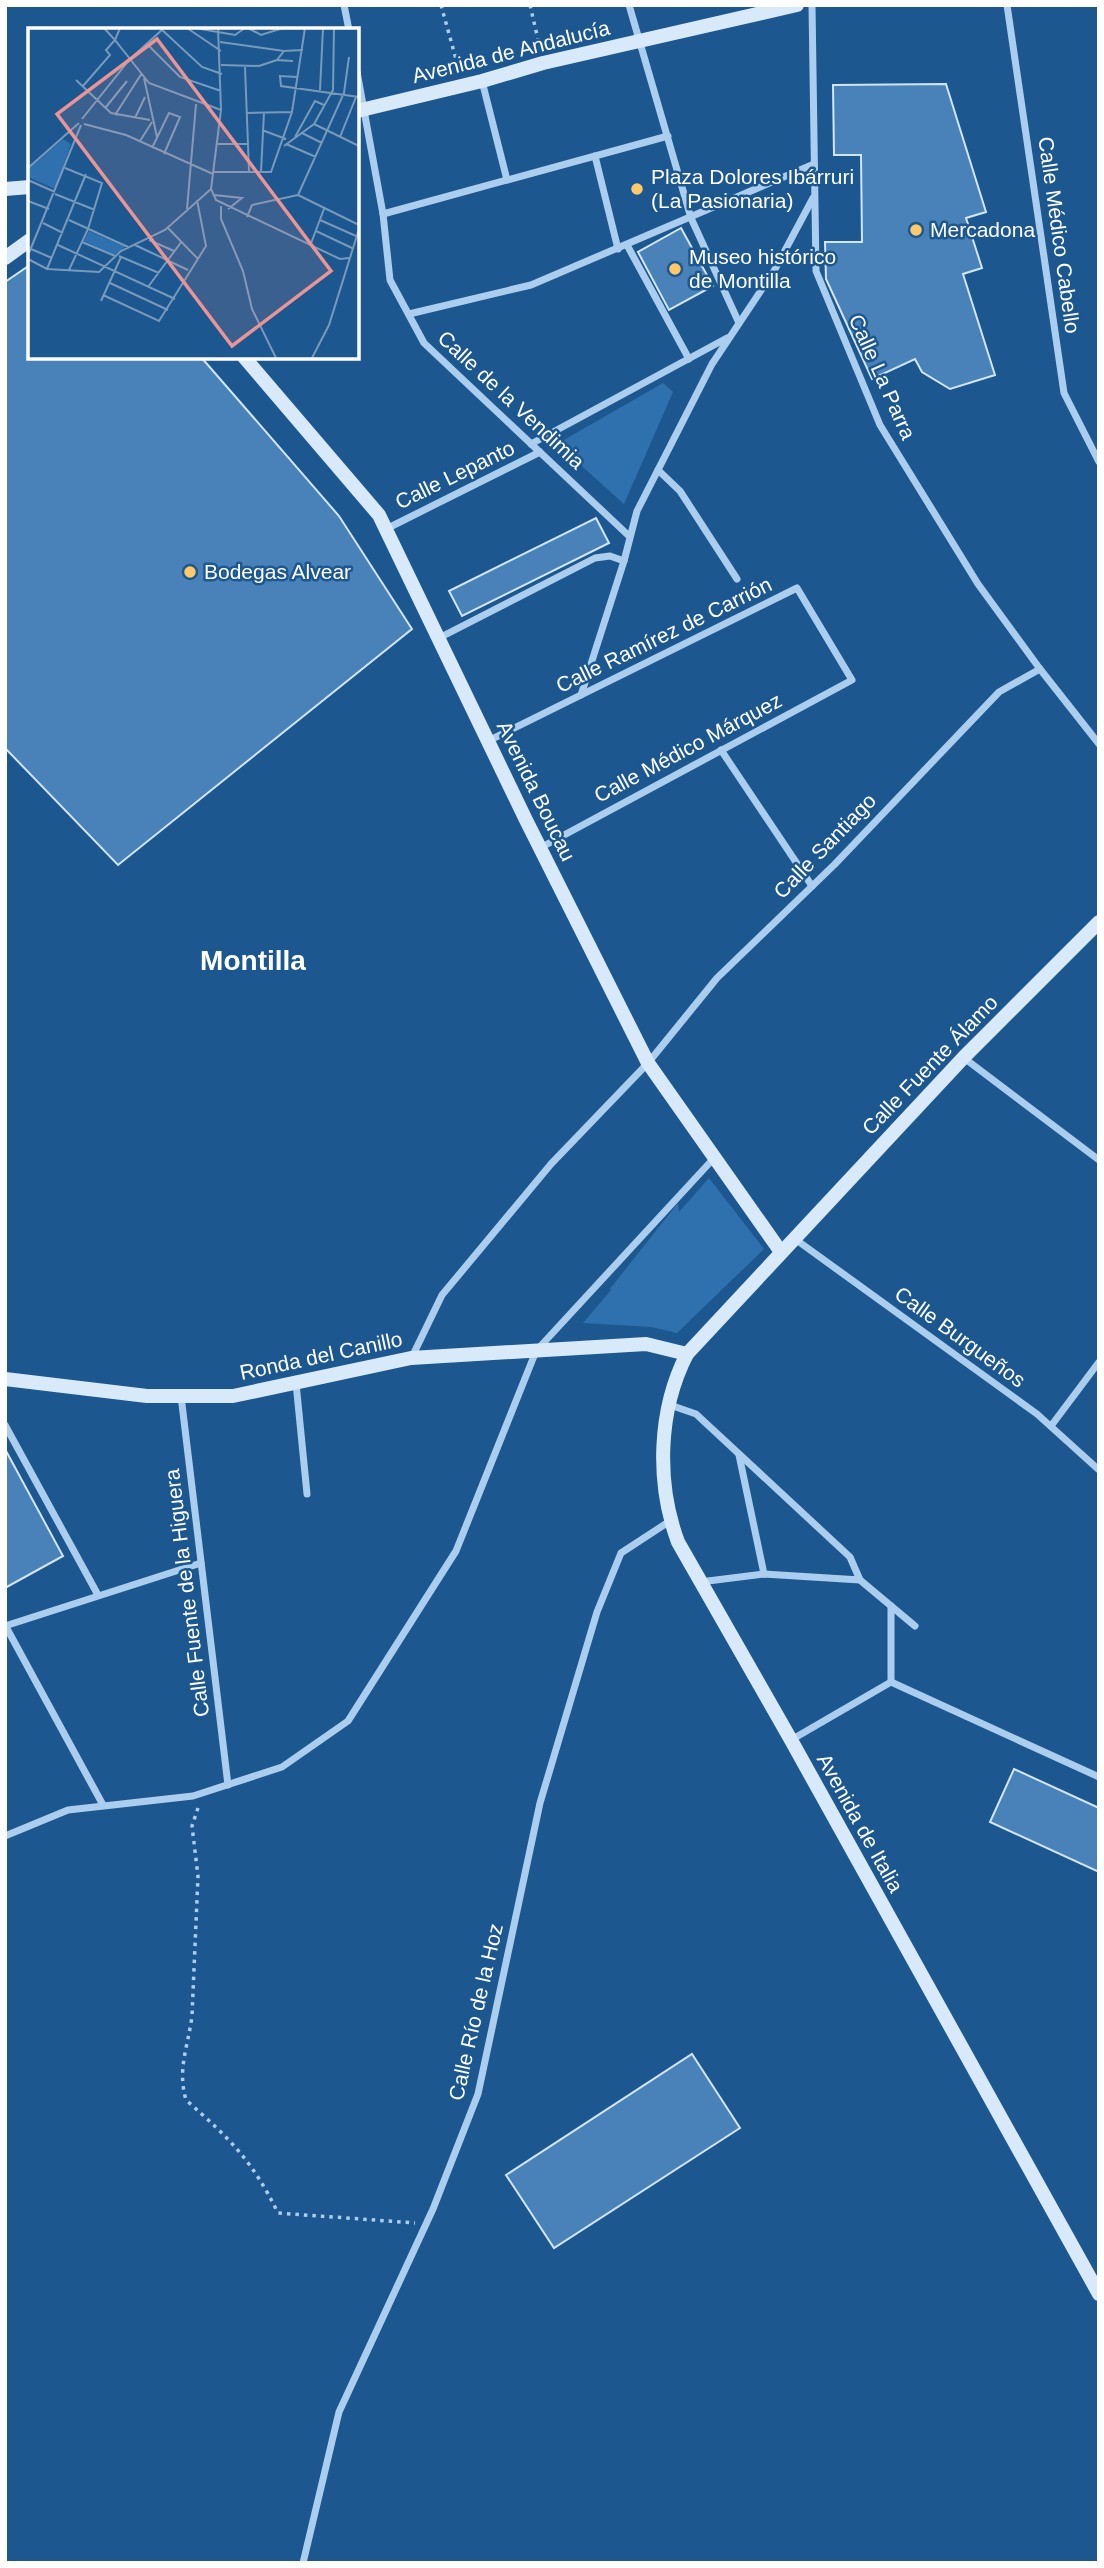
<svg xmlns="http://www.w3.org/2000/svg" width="1104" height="2568" viewBox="0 0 1104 2568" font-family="Arial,sans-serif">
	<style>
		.green { fill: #2f70ae }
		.building { fill: #4982b9; stroke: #d1e6fa; stroke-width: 2 }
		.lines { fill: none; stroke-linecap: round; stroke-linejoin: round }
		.path { stroke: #abceee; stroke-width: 3.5; stroke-dasharray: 3.5 5; stroke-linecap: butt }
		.street { stroke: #abceee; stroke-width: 7 }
		.secondary { stroke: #d8e9fa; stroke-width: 14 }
		.poi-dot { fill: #fec969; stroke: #1c5790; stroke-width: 2.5 }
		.labels { text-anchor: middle; stroke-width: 5; stroke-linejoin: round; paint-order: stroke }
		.street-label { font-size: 21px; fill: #fff; stroke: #1c5790 }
		.poi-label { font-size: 21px; fill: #fff; stroke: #1c5790; text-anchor: start }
		.district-label { font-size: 28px; font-weight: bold; fill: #fff; stroke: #1c5790 }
		.inset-road { fill: none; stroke: #779abc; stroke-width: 2 }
		.view { fill: #ea9494; fill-opacity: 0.15; stroke: #ea9494; stroke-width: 3.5 }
		.inset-edge { fill: none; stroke: #fff; stroke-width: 3.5 }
	</style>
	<rect width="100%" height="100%" fill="#1c5790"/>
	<g class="green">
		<polygon points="663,383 673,392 624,504 557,444"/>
		<polygon points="709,1178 764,1249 677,1333 651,1327 583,1323 612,1289 609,1290 678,1203 679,1212"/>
	</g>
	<g class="building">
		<polygon points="946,84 986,212 966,218 982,268 963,274 995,375 950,389 922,372 915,359 872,379 826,279 825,242 862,242 861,155 834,155 833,85"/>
		<polygon points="681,228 713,286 669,310 638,252"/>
		<polygon points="30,265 30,357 201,357 339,516 412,629 118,865 5,748 5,282"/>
		<polygon points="596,518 609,543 462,616 449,591"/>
		<polygon points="5,1449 63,1556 5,1588"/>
		<polygon points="1014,1769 1099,1808 1099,1872 990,1822"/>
		<polygon points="692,2054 740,2128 554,2248 506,2175"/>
	</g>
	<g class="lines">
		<g class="path">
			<polyline points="441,5 459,70"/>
			<polyline points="530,5 540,48"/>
			<path d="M198 1808 192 1826 198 1876 192 2016C188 2047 177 2069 186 2100 230 2139 252 2160 278 2213L415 2223"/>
		</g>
		<g class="street">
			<polyline points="344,5 349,30"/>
			<polyline points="629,5 691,218 739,323"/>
			<polyline points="812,5 816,271 880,425 978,584 1040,669 1099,744"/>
			<polyline points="1007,5 1064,393 1099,462"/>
			<polyline points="357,72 383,214 390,280 424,343 629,536"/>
			<polyline points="482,81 507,180"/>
			<polyline points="595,156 618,249"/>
			<polyline points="383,214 668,136"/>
			<polyline points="627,245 689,359"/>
			<polyline points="409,314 531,285 814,164"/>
			<polyline points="531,444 727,338"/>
			<polyline points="658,470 680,491 737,579"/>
			<polyline points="386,529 540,452"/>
			<polyline points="439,638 595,558 610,556 624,561"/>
			<polyline points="581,695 624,561 637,511 712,364 774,271 813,198"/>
			<polyline points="488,741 797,588 852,680 540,848"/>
			<polyline points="721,750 812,886"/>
			<polyline points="964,1058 1099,1160"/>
			<polyline points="795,1239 1037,1414 1099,1470"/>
			<polyline points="412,1357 442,1295 551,1164 648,1063 717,978 835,864 999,692 1040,669"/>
			<polyline points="296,1383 307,1494"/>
			<polyline points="181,1396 228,1785"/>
			<polyline points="670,1405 696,1414 850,1557 860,1580 764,1574 700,1582"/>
			<polyline points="5,1425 98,1595"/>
			<polyline points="1051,1426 1099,1362"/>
			<polyline points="739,1455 764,1574"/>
			<polyline points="860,1580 915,1626"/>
			<polyline points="5,1625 103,1805"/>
			<polyline points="5,1626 201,1563"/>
			<polyline points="891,1682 891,1606"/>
			<polyline points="791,1740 891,1682 1099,1777"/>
			<polyline points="5,1836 68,1810 193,1796 282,1767 348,1721 456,1551 536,1351 715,1157"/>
			<polyline points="303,2563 339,2412 433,2209 478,2094 540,1803 597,1612 621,1553 670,1521"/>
		</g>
		<g class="secondary">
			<polyline points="357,111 482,81 543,63 797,5"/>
			<polyline points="5,189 30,187"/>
			<polyline points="5,258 30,240"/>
			<polyline points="244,357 379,515 526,820 648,1063 781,1252"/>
			<path d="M1099 922 964 1057 687 1354C658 1410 656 1483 678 1542L791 1740 1099 2294"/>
			<polyline points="5,1379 147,1396 233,1396 411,1358 646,1344 687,1354"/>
		</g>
	</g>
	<g class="poi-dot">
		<circle cx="637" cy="189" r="7"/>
		<circle cx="916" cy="230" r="7"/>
		<circle cx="675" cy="269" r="7"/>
		<circle cx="190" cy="572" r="7"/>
	</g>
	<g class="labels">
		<g class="street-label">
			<text transform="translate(511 52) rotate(-14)" y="7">Avenida de Andalucía</text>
			<text transform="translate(1059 235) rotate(82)" y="7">Calle Médico Cabello</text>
			<text transform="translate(882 377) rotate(66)" y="7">Calle La Parra</text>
			<text transform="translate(511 400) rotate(43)" y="7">Calle de la Vendimia</text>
			<text transform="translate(455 475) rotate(-26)" y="7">Calle Lepanto</text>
			<text transform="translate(664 635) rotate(-26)" y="7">Calle Ramírez de Carrión</text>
			<text transform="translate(688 748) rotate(-28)" y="7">Calle Médico Márquez</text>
			<text transform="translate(536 791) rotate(64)" y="7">Avenida Boucau</text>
			<text transform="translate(825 846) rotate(-46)" y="7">Calle Santiago</text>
			<text transform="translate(930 1065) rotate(-46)" y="7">Calle Fuente Álamo</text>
			<text transform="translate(960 1337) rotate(36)" y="7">Calle Burgueños</text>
			<text transform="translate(321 1356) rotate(-12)" y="7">Ronda del Canillo</text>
			<text transform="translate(187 1593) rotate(-97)" y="7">Calle Fuente de la Higuera</text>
			<text transform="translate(860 1823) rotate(61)" y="7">Avenida de Italia</text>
			<text transform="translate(476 2012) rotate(-77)" y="7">Calle Río de la Hoz</text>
		</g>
		<g class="poi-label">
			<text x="651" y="184">Plaza Dolores Ibárruri<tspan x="651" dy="24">(La Pasionaria)</tspan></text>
			<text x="930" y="237">Mercadona</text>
			<text x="689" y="264">Museo histórico<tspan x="689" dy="24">de Montilla</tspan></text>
			<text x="204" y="579">Bodegas Alvear</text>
		</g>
		<g class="district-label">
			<text x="253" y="970">Montilla</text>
		</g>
	</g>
	<g transform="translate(28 28)">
		<rect width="331" height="331" fill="#1c5790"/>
		<path d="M35 111 43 116 27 161 0 149V141ZM61 203 97 219 86 227 56 213Z" fill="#2f70ae"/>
		<path class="inset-road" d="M92 0 87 12 121 55 193 82M132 0 174 39 194 46M159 0 193 23M167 0 207 7 217 0M190 0 193 82 183 161 188 172 312 231 321 230M220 0 233 7 255 0M192 14 256 23M119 16 152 49 193 63M265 33 249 32 256 23 275 22M193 37 231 38 249 32M217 39 221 143M269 49 252 48 253 58 331 69M116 50 129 109M48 52 83 85 122 92M55 58 82 27 78 22 87 12 76 0M292 62 295 0M78 79 99 53M219 85 264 84M87 87 114 45M107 90 117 69M54 91 102 31 136 0M56 96 98 107 185 146M286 96 331 118M234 102 258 111M274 105 294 115M267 109 287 73 296 77M312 109 328 69M112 113 124 94M188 116H220M258 116 288 129M256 118 286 96 305 62 306 0M124 120 141 85 152 89 136 126M0 140 51 95M37 140 74 155 60 201 41 242M185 144H243L264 84 277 0M233 144 236 84M0 152 27 164M27 166 67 182M186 167 214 170 200 181M270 167 316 65 321 29M270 167 331 197M0 173 21 181M193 178V191L215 243 224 281 248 330M159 181 168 76M219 189 224 177 270 167M41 192 100 219M292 192 328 208M15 195 35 205M140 200 170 231M288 203 324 220M121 212 146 223M54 214 87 228M30 217 147 271M107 217 160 242M282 218 296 181M3 221 24 230M1 225 53 97M91 228 131 245M0 231 19 241 71 244 93 223 137 202 183 161M19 241 58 146M82 255 140 282M120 259 154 213M75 267 131 293 178 218 169 172M73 273 93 229M284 330 301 297 331 201"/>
		<path class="view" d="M129 11 303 243 204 318 29 86Z"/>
		<rect width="331" height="331" class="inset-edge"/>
	</g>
	<rect width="1104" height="2568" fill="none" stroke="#ffffff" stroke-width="14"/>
</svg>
